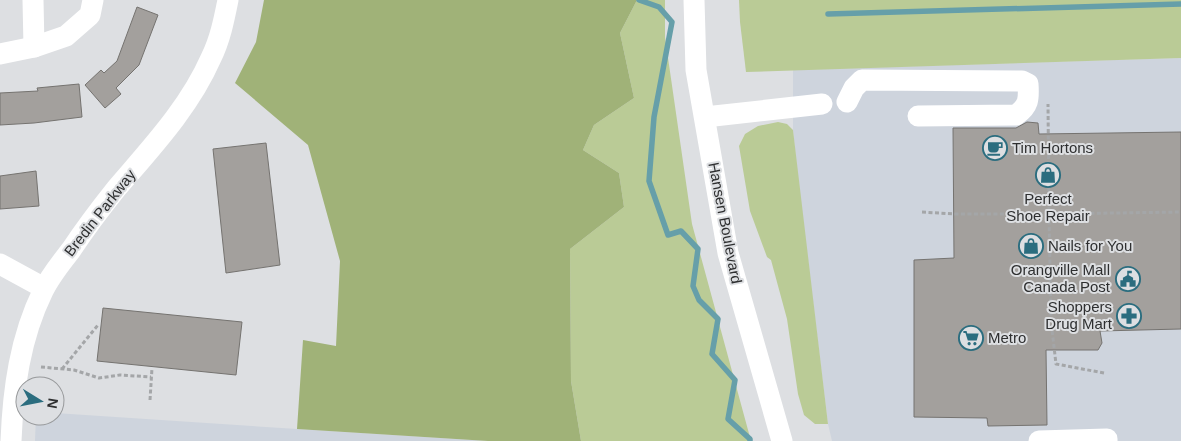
<svg xmlns="http://www.w3.org/2000/svg" width="1181" height="441" viewBox="0 0 1181 441" font-family="Arial,sans-serif">
	<style>
		.built { fill: #ced4dd }
		.green { fill: #bacb96 }
		.forest { fill: #a0b278 }
		.lines { fill: none; stroke-linecap: round; stroke-linejoin: round }
		.stream { stroke: #669fa9; stroke-width: 5.5 }
		.building { fill: #a3a09d; stroke: #757370 }
		.path { stroke: #a4a6a8; stroke-width: 3; stroke-dasharray: 4 2.5; stroke-linecap: butt }
		.minor { stroke: #fff; stroke-width: 21 }
		.labels { text-anchor: middle; stroke-width: 4; stroke-linejoin: round; paint-order: stroke }
		.poi-label { font-size: 15px; fill: #2e2f30; stroke: #dddfe2; text-anchor: start }
		.street-label { font-size: 15px; fill: #2e2f30; stroke: #dddfe2 }
	</style>
	<rect width="100%" height="100%" fill="#dddfe2"/>
	<g class="built">
		<polygon points="1181,58 1181,441 832,441 828,424 798,179 793,130 793,70"/>
		<polygon points="55,413 297,429 488,441 35,441 36,416 55,416"/>
	</g>
	<g class="green">
		<polygon points="637,0 665,0 665,37 692,224 751,441 581,441 571,381 570,249 624,207 619,173 583,150 594,125 634,98 620,33"/>
		<polygon points="739,0 1181,0 1181,58 746,72 740,22"/>
		<polygon points="778,122 787,124 793,130 828,424 815,424 804,415 798,394 787,319 771,260 767,257 750,211 739,146 745,134 758,126"/>
	</g>
	<polygon class="forest" points="264,0 637,0 620,33 634,98 594,125 583,150 619,173 624,207 570,249 571,381 581,441 488,441 297,429 303,340 336,346 340,261 308,145 235,83 256,42"/>
	<g class="lines">
		<g class="stream">
			<polyline points="639,0 659,7 672,22 654,117 649,181 668,235 681,231 698,249 693,286 699,300 718,319 712,354 735,380 728,419 750,439 750,441"/>
			<polyline points="828,14 1181,4"/>
		</g>
	</g>
	<g class="building">
		<polygon points="137,7 158,15 139,65 116,88 121,94 105,108 85,85 101,70 104,73 117,61"/>
		<polygon points="79,84 82,117 34,123 0,125 0,93 38,91 37,88"/>
		<polygon points="1027,122 1038,123 1039,134 1181,132 1181,329 1100,331 1102,343 1098,350 1046,350 1047,425 988,426 987,418 914,417 914,260 954,258 953,128 1016,128"/>
		<polygon points="266,143 280,265 226,273 213,149"/>
		<polygon points="36,171 39,206 0,209 0,176"/>
		<polygon points="103,308 242,322 236,375 97,361"/>
	</g>
	<g class="lines">
		<g class="path">
			<polyline points="922,212 954,214 1049,214 1048,104"/>
			<polyline points="41,367 74,370 99,378 120,375 151,377"/>
			<polyline points="62,369 98,325"/>
			<polyline points="1104,373 1056,364 1051,321 1049,214 1181,212"/>
			<polyline points="150,400 152,368"/>
		</g>
		<g class="minor">
			<polyline points="33,0 34,47"/>
			<polyline points="694,0 696,70 728,253 782,441"/>
			<polyline points="0,54 34,47 66,36 90,15 93,0"/>
			<path d="M847 102 854 88 862 80 1022 81 1028 84C1029 99 1029 106 1016 115L918 116"/>
			<polyline points="705,117 822,104"/>
			<polyline points="0,264 44,288"/>
			<path d="M11 441C13 389 20 338 43 291 50 276 61 263 71 250 85 229 100 209 116 189 151 148 189 108 211 58 220 40 224 20 228 0"/>
			<polyline points="1039,441 1107,439 1107,441"/>
		</g>
	</g>
	<defs>
		<symbol id="cafe-ring" viewBox="-11 -11 22 22"><circle r="9.5" fill="#dddfe2" stroke="#2b6d7f" stroke-width="1.5"/><path d="M-5.5-4.5H6V0H3Q3 3.5 0 3.5H-2.5Q-5.5 3.5-5.5 0ZM3-3.2v2h1.7v-2ZM-6 4.5H4V6H-6Z" fill="#2b6d7f"/></symbol>
		<symbol id="shop-ring" viewBox="-11 -11 22 22"><circle r="9.5" fill="#dddfe2" stroke="#2b6d7f" stroke-width="1.5"/><path d="M-5-2.5h2.3a2.7 3.5 0 0 1 5.4 0H5L5.5 6h-11ZM-1.5-2.5h3a1.5 2.3 0 0 0-3 0Z" fill="#2b6d7f"/></symbol>
		<symbol id="civic-ring" viewBox="-11 -11 22 22"><circle r="9.5" fill="#dddfe2" stroke="#2b6d7f" stroke-width="1.5"/><path d="M-.6-6.5H3V-4.5H.6V-3L4-1V1h2V6H-6V1h2V-1L-.6-3ZM-1.2 2.5V6h2.4V2.5Z" fill="#2b6d7f"/></symbol>
		<symbol id="pharmacy-ring" viewBox="-11 -11 22 22"><circle r="9.5" fill="#dddfe2" stroke="#2b6d7f" stroke-width="1.5"/><path d="M-2-6h4v4h4v4h-4v4h-4v-4h-4v-4h4Z" fill="#2b6d7f"/></symbol>
		<symbol id="supermarket-ring" viewBox="-11 -11 22 22"><circle r="9.5" fill="#dddfe2" stroke="#2b6d7f" stroke-width="1.5"/><path d="M-6-5.5h2.5l.6 2H6L4.5 2H-2.5L-4.4-4H-6ZM-1.5 3.2a1.3 1.3 0 1 0 .1 0ZM3 3.2a1.3 1.3 0 1 0 .1 0Z" fill="#2b6d7f"/></symbol>
	</defs>
	<g fill-rule="evenodd">
		<use href="#cafe-ring" x="981" y="134" width="28" height="28"/>
		<use href="#shop-ring" x="1034" y="161" width="28" height="28"/>
		<use href="#shop-ring" x="1017" y="232" width="28" height="28"/>
		<use href="#civic-ring" x="1114" y="265" width="28" height="28"/>
		<use href="#pharmacy-ring" x="1115" y="302" width="28" height="28"/>
		<use href="#supermarket-ring" x="957" y="324" width="28" height="28"/>
	</g>
	<g class="labels">
		<g class="poi-label">
			<text x="1012" y="153">Tim Hortons</text>
			<text x="1048" y="204" text-anchor="middle">Perfect<tspan x="1048" dy="17">Shoe Repair</tspan></text>
			<text x="1048" y="251">Nails for You</text>
			<text x="1110" y="275" text-anchor="end">Orangville Mall<tspan x="1110" dy="17">Canada Post</tspan></text>
			<text x="1112" y="312" text-anchor="end">Shoppers<tspan x="1112" dy="17">Drug Mart</tspan></text>
			<text x="988" y="343">Metro</text>
		</g>
		<g class="street-label">
			<text transform="translate(100 213) rotate(-52)" y="5">Bredin Parkway</text>
			<text transform="translate(725 223) rotate(79)" y="5">Hansen Boulevard</text>
		</g>
	</g>
	<g transform="translate(40 401) rotate(100)"><circle r="24" fill="#dddfe2" stroke="#97999b"/>
	<path d="M0-4L9 19L0 12L-9 19Z" fill="#2b6d7f"/>
	<text y="-8" font-size="14" font-weight="bold" text-anchor="middle" fill="#2e2f30">N</text>
	</g>
</svg>
